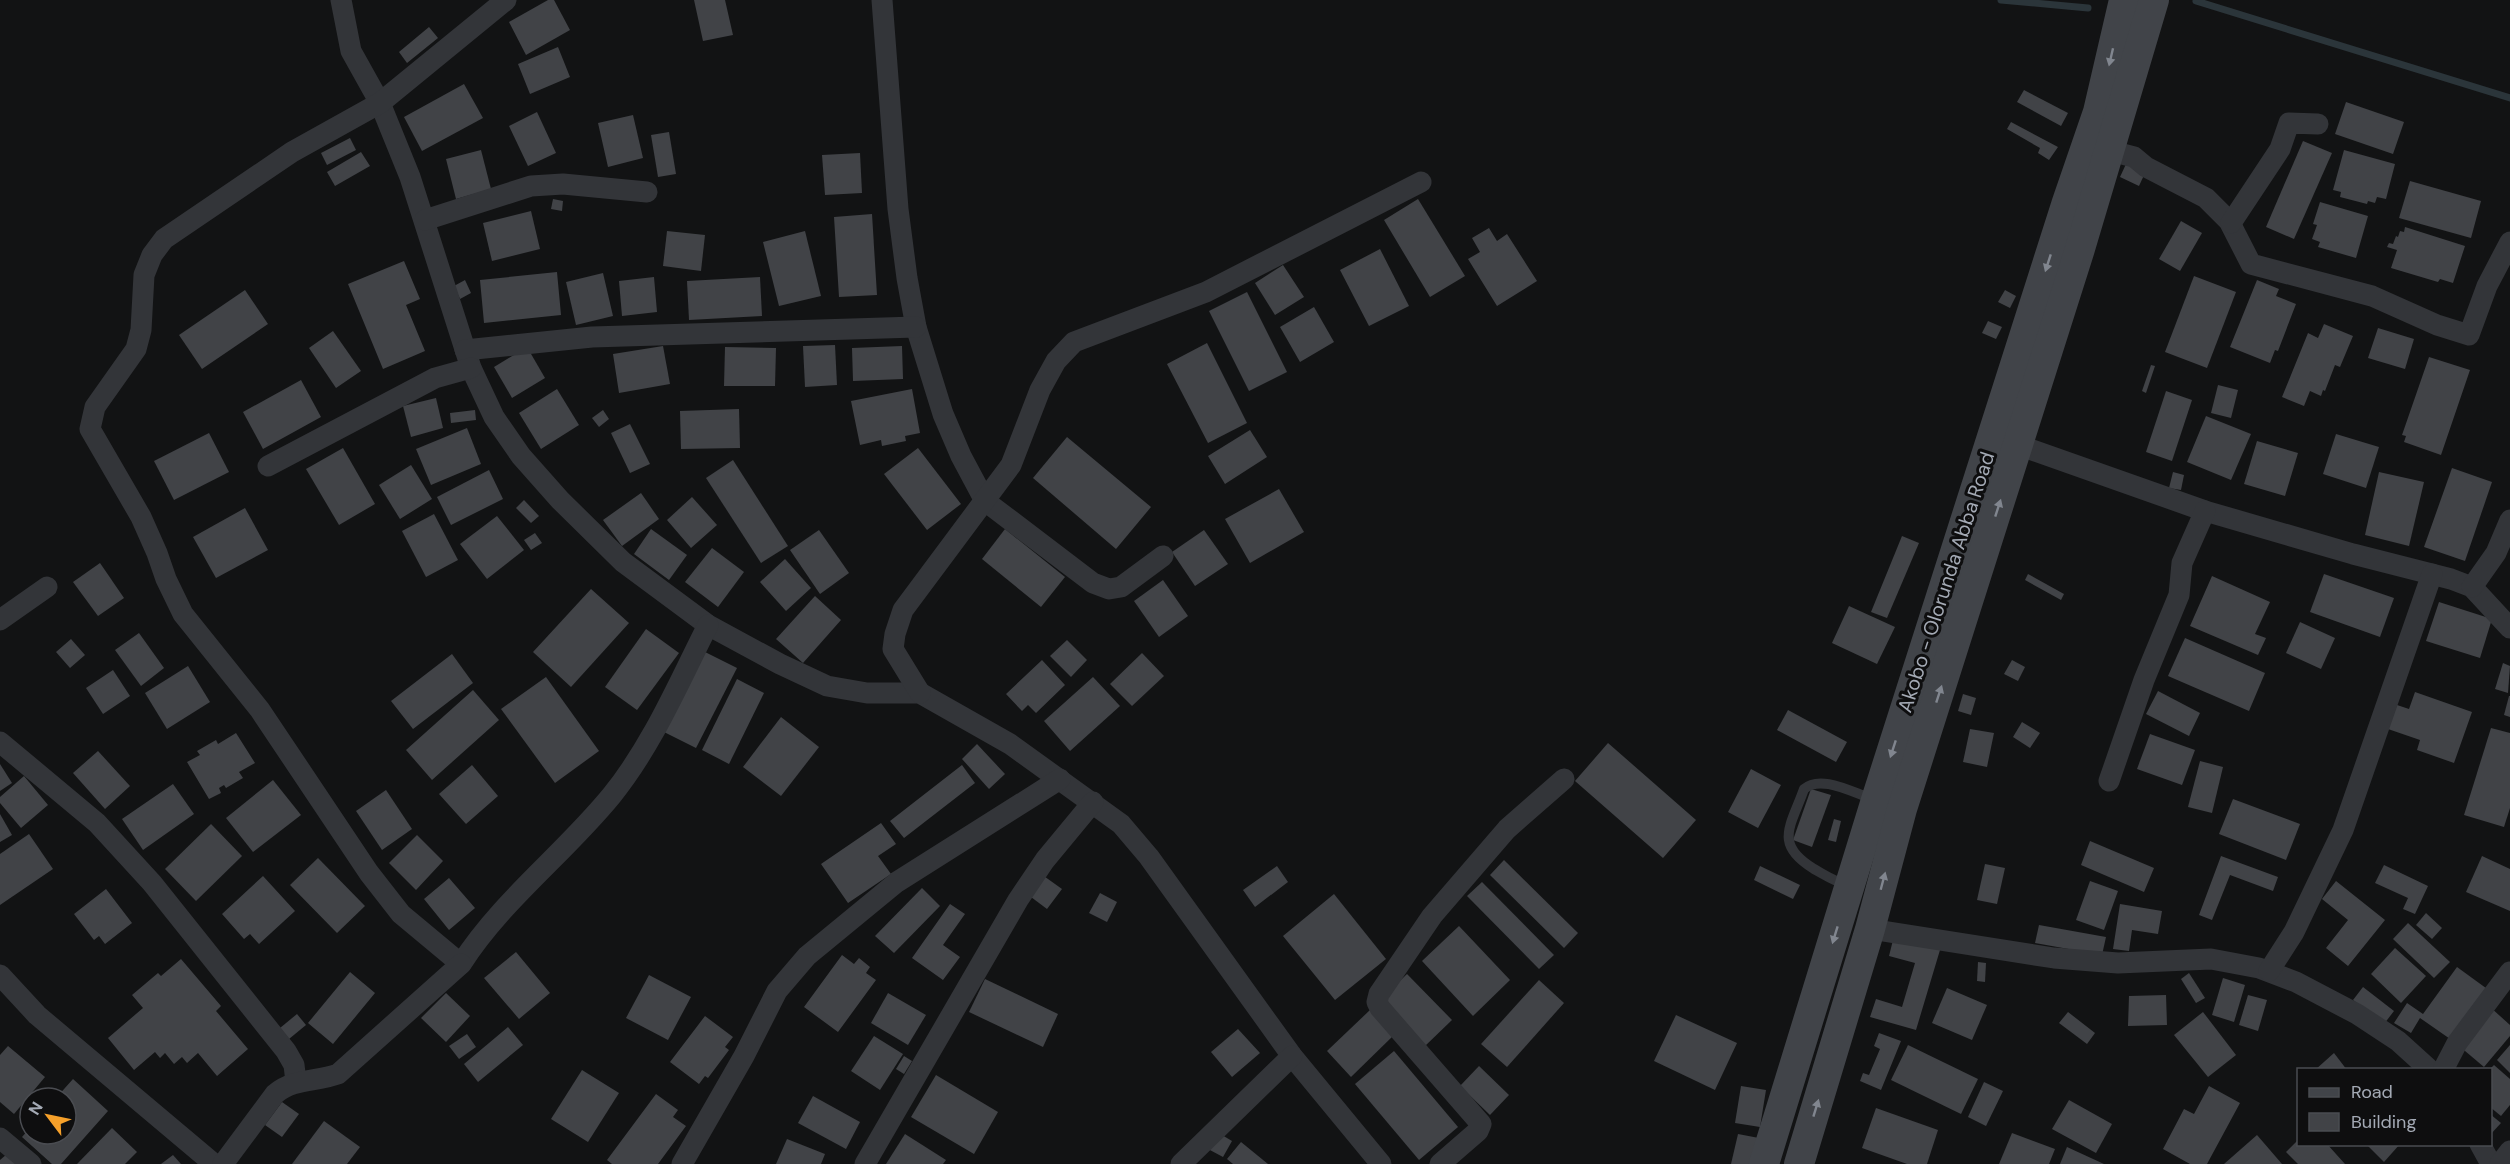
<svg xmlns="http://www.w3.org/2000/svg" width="2510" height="1164" viewBox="0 0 2510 1164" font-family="'DM Sans',sans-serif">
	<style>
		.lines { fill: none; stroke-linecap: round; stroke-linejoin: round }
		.stream { stroke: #2b353a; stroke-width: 7 }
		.building { fill: #414347 }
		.lane { stroke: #333539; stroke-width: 10 }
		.street { stroke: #333539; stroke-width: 21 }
		.secondary { stroke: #414449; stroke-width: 30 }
		.oneway { fill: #81868f }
		.labels { text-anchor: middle; stroke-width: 6; stroke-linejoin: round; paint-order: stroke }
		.street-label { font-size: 20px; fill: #a4aab5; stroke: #0e0e0f }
	</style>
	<rect width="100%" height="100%" fill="#121314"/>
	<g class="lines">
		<g class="stream">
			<polyline points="2001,0 2088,8"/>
			<polyline points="2196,1 2510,98"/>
		</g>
	</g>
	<g class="building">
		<polygon points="548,0 554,0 570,30 526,55 509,22"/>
		<polygon points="694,0 725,0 733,35 703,41"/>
		<polygon points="429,27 438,38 407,63 399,52"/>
		<polygon points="558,47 570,77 530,94 518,64"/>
		<polygon points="464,84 483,118 422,151 404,117"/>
		<polygon points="2024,90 2068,113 2061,126 2017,102"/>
		<polygon points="2346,102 2404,122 2393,154 2335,134"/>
		<polygon points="537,112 556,153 528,166 509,126"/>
		<polygon points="633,115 643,158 608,167 598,123"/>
		<polygon points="2011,122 2058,147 2049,160 2038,153 2040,148 2007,129"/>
		<polygon points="669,132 676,174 658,177 651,135"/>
		<polygon points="350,138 356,150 327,165 321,153"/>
		<polygon points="2303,141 2332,153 2294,239 2266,227"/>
		<polygon points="481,150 491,189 456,199 446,159"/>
		<polygon points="2344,150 2395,164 2386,199 2377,197 2375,203 2368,201 2367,204 2340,197 2341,192 2333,190"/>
		<polygon points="361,152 370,166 335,186 327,172"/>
		<polygon points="860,153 862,193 825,195 822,155"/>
		<polygon points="2126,164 2145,173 2139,186 2120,177"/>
		<polygon points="2410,181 2481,201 2471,238 2399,218"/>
		<polygon points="553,199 563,201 562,211 551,209"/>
		<polygon points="1418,199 1465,276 1430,297 1384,220"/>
		<polygon points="2320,202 2368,216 2356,258 2318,247 2320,242 2312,239 2317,225 2313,224"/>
		<polygon points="531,211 540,249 492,261 483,223"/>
		<polygon points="872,214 877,295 839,297 834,217"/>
		<polygon points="2181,221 2202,233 2180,271 2159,259"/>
		<polygon points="2405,227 2465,246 2453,283 2440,279 2438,282 2391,268 2397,250 2387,247 2389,243 2393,244 2396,236 2398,237 2400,231 2404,232"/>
		<polygon points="1489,228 1497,241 1507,234 1537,281 1497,306 1468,259 1480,252 1472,238"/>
		<polygon points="667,231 705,235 701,271 663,266"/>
		<polygon points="805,231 821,296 779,306 763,242"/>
		<polygon points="1380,249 1409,306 1369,326 1340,270"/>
		<polygon points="404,261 420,299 406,305 425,351 383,369 348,284"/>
		<polygon points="1283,265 1304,297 1275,315 1255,283"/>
		<polygon points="557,272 561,315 484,323 480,280"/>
		<polygon points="603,273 613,316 576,325 566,282"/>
		<polygon points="2194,276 2236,292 2207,368 2165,352"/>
		<polygon points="654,277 657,312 622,316 619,281"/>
		<polygon points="760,277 762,316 689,320 687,281"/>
		<polygon points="465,280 471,293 460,299 454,286"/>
		<polygon points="2257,280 2279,289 2276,296 2296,304 2278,351 2275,350 2270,363 2230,347"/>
		<polygon points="245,290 268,324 202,369 179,335"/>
		<polygon points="2005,290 2016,296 2010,308 1998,302"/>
		<polygon points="1247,292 1287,372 1249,391 1209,311"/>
		<polygon points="1314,307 1334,342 1300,362 1280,327"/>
		<polygon points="1988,321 2002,327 1996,339 1982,333"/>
		<polygon points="2324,324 2353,336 2340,367 2335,365 2325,391 2323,390 2321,396 2310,391 2304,406 2282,397 2308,333 2318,338"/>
		<polygon points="2378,328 2414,339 2405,369 2368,358"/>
		<polygon points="333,331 361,371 336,388 309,348"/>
		<polygon points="1207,343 1247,423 1208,443 1167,364"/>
		<polygon points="835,345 837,385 805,387 803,346"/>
		<polygon points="663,346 670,384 619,393 613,354"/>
		<polygon points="902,346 903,379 853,381 852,348"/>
		<polygon points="527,347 545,378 512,398 494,367"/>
		<polygon points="725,347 776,348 775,386 724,386"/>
		<polygon points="2429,357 2470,370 2441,455 2404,442 2406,436 2402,435"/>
		<polygon points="2151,365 2155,366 2146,393 2142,391"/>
		<polygon points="301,380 321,417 263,449 243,412"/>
		<polygon points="2218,385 2238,390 2231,418 2211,413"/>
		<polygon points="557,389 579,425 541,449 519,413"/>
		<polygon points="912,389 920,433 905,436 906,441 882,446 881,440 860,445 851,401"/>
		<polygon points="2166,391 2192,400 2172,461 2146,452"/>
		<polygon points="436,398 443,428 411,437 403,406"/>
		<polygon points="739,409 740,448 681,449 680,411"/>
		<polygon points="475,410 476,420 451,423 450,413"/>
		<polygon points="603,410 609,419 599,427 592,418"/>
		<polygon points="2206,416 2251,434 2231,480 2187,462"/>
		<polygon points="630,424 650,464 630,473 611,433"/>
		<polygon points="467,428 481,464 431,485 416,449"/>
		<polygon points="1250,430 1267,457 1225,484 1208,456"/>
		<polygon points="209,433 229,472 174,500 154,461"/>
		<polygon points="2336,434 2379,447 2366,488 2323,474"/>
		<polygon points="1067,437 1151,507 1116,549 1033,478"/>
		<polygon points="2257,441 2298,453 2285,496 2244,484"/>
		<polygon points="343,448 375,504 339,525 306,469"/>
		<polygon points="918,448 961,504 927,530 884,474"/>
		<polygon points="733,460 788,546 761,563 706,478"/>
		<polygon points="411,465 432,499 400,519 379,485"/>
		<polygon points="2452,468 2492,482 2465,561 2424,547"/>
		<polygon points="489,470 503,499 451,525 437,497"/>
		<polygon points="2173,472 2184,475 2181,490 2169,488"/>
		<polygon points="2379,472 2424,482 2409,546 2365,535"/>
		<polygon points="1279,489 1304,532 1250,563 1225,519"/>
		<polygon points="641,493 659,519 622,546 603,520"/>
		<polygon points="692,497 717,525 691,548 667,520"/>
		<polygon points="524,500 539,516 531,523 516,508"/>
		<polygon points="245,508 268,550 216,578 193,537"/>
		<polygon points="434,514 458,560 426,577 402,531"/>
		<polygon points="497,516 524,550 487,579 460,544"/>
		<polygon points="651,529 687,555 669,580 634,554"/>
		<polygon points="1005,529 1065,577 1041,607 982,559"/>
		<polygon points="819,530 849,573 820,594 790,550"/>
		<polygon points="1204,530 1228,564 1195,586 1172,552"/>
		<polygon points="535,533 542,543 531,550 524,540"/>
		<polygon points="1902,536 1919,543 1887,618 1871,612"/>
		<polygon points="712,548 744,572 718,607 685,582"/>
		<polygon points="785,559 811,588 786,611 760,582"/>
		<polygon points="100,563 124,598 98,616 73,582"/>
		<polygon points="2028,574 2064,594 2061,600 2025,580"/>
		<polygon points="2324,574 2394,598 2380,637 2310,612"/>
		<polygon points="2212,576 2270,602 2255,634 2266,638 2258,655 2190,626"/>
		<polygon points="1163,580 1188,616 1159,637 1134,601"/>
		<polygon points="591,589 629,623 571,687 533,652"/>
		<polygon points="815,596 841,620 803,663 776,639"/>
		<polygon points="2439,602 2492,619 2480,658 2426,641"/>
		<polygon points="1849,606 1895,627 1877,664 1832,643"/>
		<polygon points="2300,622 2335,638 2321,669 2286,653"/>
		<polygon points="646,629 679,653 637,710 605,687"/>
		<polygon points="139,633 164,668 141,686 115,650"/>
		<polygon points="2185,638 2265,673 2249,711 2168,676"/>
		<polygon points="71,639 85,655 70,668 56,652"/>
		<polygon points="1067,640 1087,660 1071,677 1050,656"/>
		<polygon points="705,652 737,668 696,748 664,732"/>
		<polygon points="1142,653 1164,676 1132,706 1110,684"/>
		<polygon points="452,654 473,683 413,729 391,701"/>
		<polygon points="1042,660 1065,685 1036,713 1028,705 1022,711 1006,694"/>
		<polygon points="2012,660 2025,667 2018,681 2004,674"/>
		<polygon points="2503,663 2510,666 2508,693 2495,689"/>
		<polygon points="188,666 210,702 167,729 145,693"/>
		<polygon points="113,670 130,696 103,714 86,688"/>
		<polygon points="546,677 599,751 555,783 501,709"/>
		<polygon points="1093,677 1120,706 1070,751 1044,721"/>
		<polygon points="737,679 764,693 729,764 702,750"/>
		<polygon points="473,690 499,720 432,780 406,750"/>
		<polygon points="2158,691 2200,713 2189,736 2146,714"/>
		<polygon points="2415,692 2472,712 2454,763 2417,750 2420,740 2388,729 2397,705 2409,709"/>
		<polygon points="1963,694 1976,698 1971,715 1958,711"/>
		<polygon points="2509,696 2510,696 2510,717 2504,715"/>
		<polygon points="1788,710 1847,742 1836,762 1777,730"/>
		<polygon points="781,717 819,747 781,796 743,767"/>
		<polygon points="2022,722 2040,733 2030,748 2013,737"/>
		<polygon points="2491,728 2510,733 2510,808 2504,827 2464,815"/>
		<polygon points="1970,729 1994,733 1987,767 1963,762"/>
		<polygon points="236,733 255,763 239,772 243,778 226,788 224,785 219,788 221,793 209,799 187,762 200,755 197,751 216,740 218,744"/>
		<polygon points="2150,734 2195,750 2182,785 2137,769"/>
		<polygon points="1608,743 1696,820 1663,858 1575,781"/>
		<polygon points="977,744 1005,774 989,789 962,759"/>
		<polygon points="98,751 130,786 105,809 73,773"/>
		<polygon points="2200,761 2223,767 2212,813 2188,807"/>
		<polygon points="0,764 12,783 0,791"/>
		<polygon points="472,765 498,796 466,824 439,794"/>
		<polygon points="962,765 975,783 904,838 890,821"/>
		<polygon points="1751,769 1781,785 1758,828 1728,812"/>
		<polygon points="24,776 48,805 21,828 0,803 0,797"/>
		<polygon points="273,780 301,815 253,852 226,818"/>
		<polygon points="173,784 194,814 143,850 122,819"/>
		<polygon points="1811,789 1831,795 1812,847 1793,840"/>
		<polygon points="386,790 412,829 382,850 356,811"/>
		<polygon points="2233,799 2300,824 2286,860 2219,834"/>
		<polygon points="0,814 12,835 0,842"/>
		<polygon points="1834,819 1841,821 1836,842 1828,840"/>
		<polygon points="881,823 896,844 878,856 891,874 848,903 821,864"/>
		<polygon points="211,824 242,856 196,901 165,869"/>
		<polygon points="29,834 53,869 0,905 0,854"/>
		<polygon points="417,835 443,861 416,890 389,863"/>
		<polygon points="2090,841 2154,868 2144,892 2081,865"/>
		<polygon points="2221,856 2278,877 2273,891 2230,875 2212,920 2199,915"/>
		<polygon points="2482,856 2510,869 2510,911 2466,892"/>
		<polygon points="318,858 365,906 337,933 290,885"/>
		<polygon points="1504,860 1578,933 1564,948 1490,875"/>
		<polygon points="1985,864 2005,868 1997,904 1977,900"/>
		<polygon points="2384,865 2428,886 2415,914 2403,909 2408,898 2375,883"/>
		<polygon points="1277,866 1288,882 1255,907 1243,890"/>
		<polygon points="1760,866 1800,885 1793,899 1754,880"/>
		<polygon points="1041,874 1062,889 1047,909 1027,894"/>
		<polygon points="263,876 295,911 259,944 250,934 244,939 222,914"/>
		<polygon points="449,878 475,908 449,930 424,899"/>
		<polygon points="2090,881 2118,891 2104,930 2076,920"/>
		<polygon points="2336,881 2385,920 2348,966 2326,948 2348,920 2322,899"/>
		<polygon points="1482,882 1554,955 1539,969 1467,896"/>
		<polygon points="922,888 940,906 894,953 875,936"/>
		<polygon points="106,889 132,923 105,944 99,936 94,940 74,914"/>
		<polygon points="1100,893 1117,902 1107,922 1089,913"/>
		<polygon points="1334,894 1386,959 1335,1000 1283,936"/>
		<polygon points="950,904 965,914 943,945 960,957 943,980 912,958"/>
		<polygon points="2120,904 2162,911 2158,934 2132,930 2129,951 2113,949"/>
		<polygon points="2426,913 2442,928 2432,939 2416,925"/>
		<polygon points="2408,923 2450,962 2434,978 2393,939"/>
		<polygon points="2039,925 2106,937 2102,955 2035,943"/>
		<polygon points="1459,926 1510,980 1473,1016 1422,961"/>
		<polygon points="1894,936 1940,950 1916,1030 1870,1017 1876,999 1902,1007 1915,963 1889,956"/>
		<polygon points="2395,948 2426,976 2401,1003 2371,974"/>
		<polygon points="516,952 550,993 519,1019 484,978"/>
		<polygon points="842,955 854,964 859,958 870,967 866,973 876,980 838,1032 804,1007"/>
		<polygon points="181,959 221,1006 216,1011 248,1049 217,1076 198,1053 187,1063 182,1057 174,1064 165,1053 160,1058 155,1052 134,1070 108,1038 143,1008 132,995 158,973 161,976"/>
		<polygon points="1978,962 1986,963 1985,982 1977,981"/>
		<polygon points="2457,967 2490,991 2453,1041 2420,1018 2411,1033 2394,1023 2407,1003 2423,1014"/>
		<polygon points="350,972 375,993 333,1044 308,1023"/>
		<polygon points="2189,973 2205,998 2196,1003 2181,979"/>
		<polygon points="1407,974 1452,1020 1424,1047 1379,1001"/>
		<polygon points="649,975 691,997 668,1040 626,1018"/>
		<polygon points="2223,978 2245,985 2234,1022 2212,1015"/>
		<polygon points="985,979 1058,1014 1043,1047 969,1012"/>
		<polygon points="1539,980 1564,1003 1507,1067 1481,1044"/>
		<polygon points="2363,987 2394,1011 2384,1024 2353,1000"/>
		<polygon points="1947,988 1987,1005 1972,1040 1932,1023"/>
		<polygon points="446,993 470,1016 446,1042 421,1018"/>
		<polygon points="888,993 926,1015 908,1045 871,1023"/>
		<polygon points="2166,995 2167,1025 2128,1026 2129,996"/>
		<polygon points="2248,995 2267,1000 2258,1031 2239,1025"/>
		<polygon points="2490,1007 2510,1025 2510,1036 2484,1067 2458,1045"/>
		<polygon points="1370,1010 1394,1035 1351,1077 1327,1051"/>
		<polygon points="2068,1012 2095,1033 2087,1044 2059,1023"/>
		<polygon points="2203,1012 2236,1055 2208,1077 2174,1035"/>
		<polygon points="297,1014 306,1025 289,1039 280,1028"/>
		<polygon points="1676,1015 1737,1043 1715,1090 1654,1061"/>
		<polygon points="705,1016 733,1037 725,1047 729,1050 708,1078 705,1076 699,1084 670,1062"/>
		<polygon points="508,1027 523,1045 478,1082 464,1064"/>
		<polygon points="1238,1029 1260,1053 1232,1077 1211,1052"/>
		<polygon points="1879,1033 1901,1041 1881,1090 1860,1081 1863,1073 1869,1075 1880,1049 1874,1046"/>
		<polygon points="467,1034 476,1047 459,1059 449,1046"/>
		<polygon points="874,1036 903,1054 880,1090 851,1071"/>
		<polygon points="1908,1045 1978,1079 1961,1114 1891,1080"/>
		<polygon points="2510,1045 2510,1073 2497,1060"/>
		<polygon points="8,1046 45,1077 14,1114 0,1102 0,1055"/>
		<polygon points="1394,1051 1458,1127 1419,1160 1355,1084"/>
		<polygon points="2334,1053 2347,1070 2315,1070"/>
		<polygon points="904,1056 912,1061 904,1074 896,1069"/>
		<polygon points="2494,1065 2510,1079 2510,1105 2501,1116 2490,1107 2490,1069"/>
		<polygon points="1479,1066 1509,1095 1490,1115 1460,1086"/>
		<polygon points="582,1070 619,1093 588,1142 551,1119"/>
		<polygon points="936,1075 998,1112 974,1154 911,1117"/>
		<polygon points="73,1079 108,1111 61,1164 52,1164 22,1137 30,1128 30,1134 66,1134 66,1098 56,1098"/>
		<polygon points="1984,1082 2003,1091 1986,1126 1968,1117"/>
		<polygon points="1741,1086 1766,1090 1760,1127 1735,1123"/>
		<polygon points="2209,1086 2240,1103 2207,1164 2190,1164 2163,1149 2184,1109 2194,1114"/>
		<polygon points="656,1094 678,1110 673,1117 686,1126 658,1164 612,1164 607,1160"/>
		<polygon points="813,1096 860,1122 846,1149 798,1123"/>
		<polygon points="2069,1100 2112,1124 2096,1153 2052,1129"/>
		<polygon points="282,1102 299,1114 282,1137 265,1125"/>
		<polygon points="1876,1108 1938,1130 1927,1164 1907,1164 1862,1148"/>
		<polygon points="2490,1114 2501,1123 2490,1135"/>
		<polygon points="324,1121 360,1147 347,1164 292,1164"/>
		<polygon points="112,1128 137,1152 125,1164 77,1164"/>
		<polygon points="1217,1132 1232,1141 1223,1157 1208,1149"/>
		<polygon points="2012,1133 2055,1149 2049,1164 1999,1164"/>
		<polygon points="905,1134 946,1160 943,1164 886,1164"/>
		<polygon points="1738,1134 1759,1138 1754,1164 1731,1164"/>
		<polygon points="2257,1135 2282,1164 2224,1164"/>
		<polygon points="787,1139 825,1154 821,1164 776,1164"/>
		<polygon points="2298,1140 2298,1144 2327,1144 2345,1164 2298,1164 2286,1152"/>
		<polygon points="1241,1142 1268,1164 1233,1164 1227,1159"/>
		<polygon points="2366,1144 2400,1144 2384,1162"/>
		<polygon points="2067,1147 2104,1164 2060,1164"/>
		<polygon points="7,1154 17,1164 0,1164 0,1160"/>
		<polygon points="173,1155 181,1164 161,1164"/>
	</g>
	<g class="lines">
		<path class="lane" d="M1848 885C1835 882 1825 875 1814 869 1773 844 1791 826 1804 789 1821 774 1853 793 1873 799"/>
		<g class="street">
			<polyline points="341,0 351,51 380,103 410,177 471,368 494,417 521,456 560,500 623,562 708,625 780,664 827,686 867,693 920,693 1010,744 1121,824 1149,857 1292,1056 1381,1164"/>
			<path d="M506 0 380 103 292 152 164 239 152 255 144 275 141 330 136 349 95 407 90 429 141 517 157 553 166 579 183 614 260 710 369 873 401 914 461 964C502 900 564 854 612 795 653 744 679 682 708 625"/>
			<polyline points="882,0 898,209 907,278 916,327 943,414 961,456 985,501 1093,583 1109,589 1121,587 1163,556"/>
			<polyline points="2111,151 2134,157 2146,167 2206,198 2229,221 2251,264 2372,296 2437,325 2469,335 2487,286 2510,242"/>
			<polyline points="425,220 531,186 563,184 647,192"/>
			<polyline points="2231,223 2280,149 2289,123 2318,124"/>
			<polyline points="465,350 592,337 916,327"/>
			<polyline points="2018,445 2205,511 2353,554 2451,579 2472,587 2510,628"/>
			<polyline points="268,466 435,378 471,368"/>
			<polyline points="2472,587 2496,553 2510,520"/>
			<polyline points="0,620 47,587"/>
			<polyline points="920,693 893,649 895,634 903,610 1011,465 1040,390 1056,361 1074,342 1206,292 1421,182"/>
			<polyline points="0,742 97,823 152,883 286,1051 294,1065 296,1082"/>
			<polyline points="2109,781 2144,680 2179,595 2182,563 2205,511"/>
			<polyline points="1870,929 2054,958 2118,963 2211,959 2259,968 2296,982 2357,1014 2398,1041 2430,1070"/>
			<polyline points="2269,971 2294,932 2343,830 2432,574"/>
			<polyline points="0,975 37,1015 214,1164"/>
			<polyline points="2443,1070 2457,1043 2510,972"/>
			<polyline points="0,1138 31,1164"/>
			<polyline points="2480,1144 2491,1164"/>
			<path d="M223 1164 275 1094C294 1078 316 1082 338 1074L461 964"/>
			<polyline points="682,1164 744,1056 777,991 807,956 897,882 1060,779"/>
			<polyline points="865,1164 1018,900 1045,860 1093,802"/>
			<polyline points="1181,1164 1292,1056"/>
			<polyline points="1440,1164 1478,1131 1481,1124 1380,1008 1377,1002 1379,994 1432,916 1507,829 1564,779"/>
			<polyline points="2500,1164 2510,1151"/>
		</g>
		<g class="secondary">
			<polyline points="1764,1164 1876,800 2066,205 2098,112 2124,0"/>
			<polyline points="1799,1164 1870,929 1902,809 2079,252 2154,0"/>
		</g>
	</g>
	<defs><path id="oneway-solid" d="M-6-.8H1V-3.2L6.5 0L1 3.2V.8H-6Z" transform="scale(1.5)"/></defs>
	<g class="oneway">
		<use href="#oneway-solid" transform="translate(2111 57) rotate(103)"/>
		<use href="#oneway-solid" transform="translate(2048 263) rotate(108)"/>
		<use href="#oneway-solid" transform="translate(1998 508) rotate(-72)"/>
		<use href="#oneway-solid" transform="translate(1939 694) rotate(-72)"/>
		<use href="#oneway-solid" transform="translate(1893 749) rotate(108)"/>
		<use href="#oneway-solid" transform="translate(1883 881) rotate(-75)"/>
		<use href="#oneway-solid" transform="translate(1835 935) rotate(107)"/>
		<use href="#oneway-solid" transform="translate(1816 1108) rotate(-73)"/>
	</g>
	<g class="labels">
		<g class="street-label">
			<text transform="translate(1946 582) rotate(-72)" y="7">Akobo - Olorunda Abba Road</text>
		</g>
	</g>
	<rect x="2297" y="1068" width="195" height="78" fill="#0e0e0f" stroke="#4a4c51" stroke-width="1.5"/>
	<rect x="2309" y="1088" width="30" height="9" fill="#414449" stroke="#4a4c51" stroke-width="1.5"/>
	<text x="2351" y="1098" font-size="18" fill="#a4aab5">Road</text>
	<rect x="2309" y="1113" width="30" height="18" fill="#414347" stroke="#4a4c51" stroke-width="1.5"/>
	<text x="2351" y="1128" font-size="18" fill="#a4aab5">Building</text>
	<g transform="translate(48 1116) rotate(302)"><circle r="28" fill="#0e0e0f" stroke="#4a4c51" stroke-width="1.5"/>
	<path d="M0-4.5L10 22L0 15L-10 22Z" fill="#f5a02a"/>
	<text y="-9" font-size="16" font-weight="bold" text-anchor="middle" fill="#a4aab5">N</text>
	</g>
</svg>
